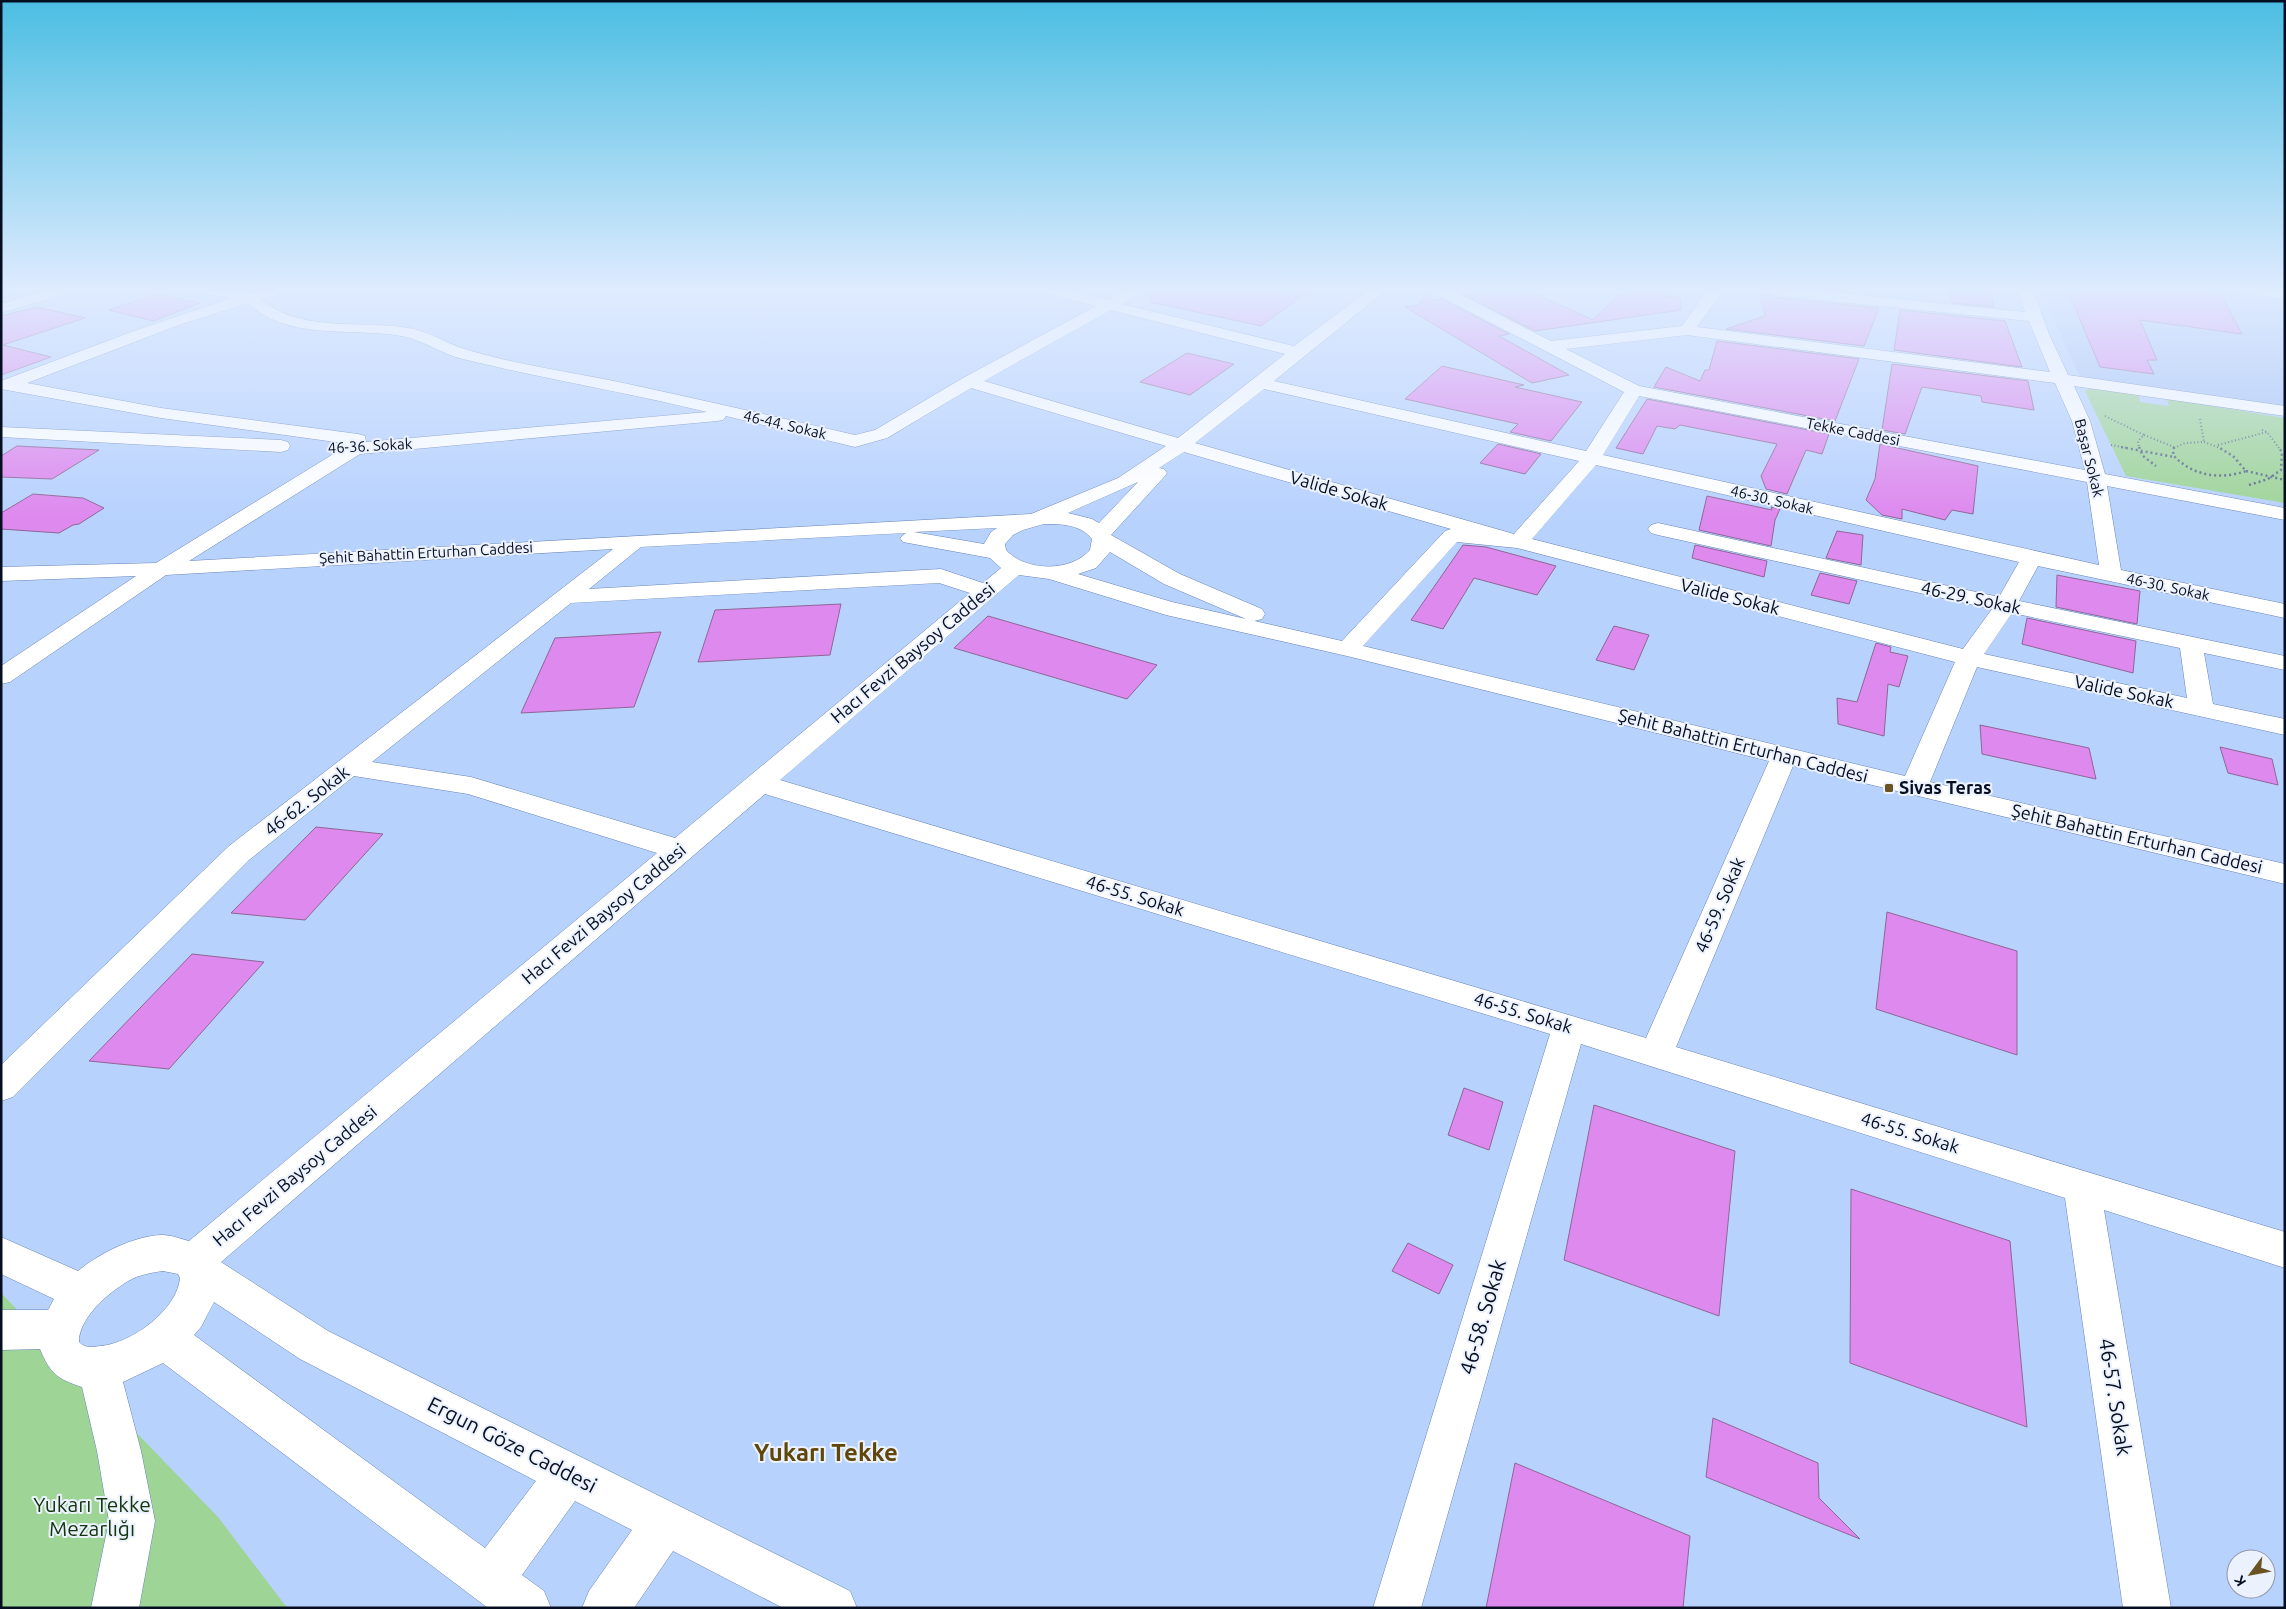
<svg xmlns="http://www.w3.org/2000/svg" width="2286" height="1609" viewBox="0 0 2286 1609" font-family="Ubuntu,sans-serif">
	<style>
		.built { fill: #a9c4f5 }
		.green { fill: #9fd497 }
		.building { fill: #de89ee; stroke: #8e6695 }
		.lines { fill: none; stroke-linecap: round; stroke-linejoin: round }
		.minor-casing { stroke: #6784b7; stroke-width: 1 }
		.path-far1 { stroke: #596a89; stroke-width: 2; stroke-dasharray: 1 2.5; stroke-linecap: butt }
		.path { stroke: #596a89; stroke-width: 2.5; stroke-dasharray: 2 3; stroke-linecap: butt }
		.minor { fill: #fff; fill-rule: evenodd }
		.poi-dot { fill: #6b5223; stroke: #ebf2fd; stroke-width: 2 }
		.labels { text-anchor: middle; stroke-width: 4; stroke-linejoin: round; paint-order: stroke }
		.far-street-label { font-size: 15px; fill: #050e21; stroke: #ebf2fd }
		.street-label { font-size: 18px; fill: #050e21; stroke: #ebf2fd }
		.poi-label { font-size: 18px; font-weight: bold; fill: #050e21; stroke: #ebf2fd; text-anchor: start }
		.near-street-label { font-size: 21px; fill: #050e21; stroke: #ebf2fd }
		.near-park-label { font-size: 21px; fill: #12350c; stroke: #ebf2fd }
		.near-quarter-label { font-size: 24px; font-weight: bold; fill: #61460a; stroke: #ebf2fd }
	</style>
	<rect width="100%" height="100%" fill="#b8d2fe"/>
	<polygon class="built" points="2043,291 2237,291 2285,298 2285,407 2080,377 2051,314"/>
	<g class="green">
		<polygon points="2091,388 2139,396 2140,402 2169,406 2167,399 2285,418 2285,503 2126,476 2085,391"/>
		<polygon points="1,1293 218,1517 285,1605 289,1608 1,1608"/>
	</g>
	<g class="building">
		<polygon points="1151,291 1309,291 1261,326 1150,302"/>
		<polygon points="1481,291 1530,291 1593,320 1618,295 1625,295 1628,291 1666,291 1662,296 1680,297 1681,310 1535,331 1464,295"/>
		<polygon points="1949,291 1991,291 1994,307 1952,303"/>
		<polygon points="2068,291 2219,291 2242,334 2140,320 2157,360 2147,360 2154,374 2100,367"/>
		<polygon points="1760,293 1773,297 1879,308 1864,346 1726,329 1765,316"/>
		<polygon points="156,294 200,303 153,321 109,310"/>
		<polygon points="1425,295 1435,301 1442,299 1509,334 1499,336 1569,375 1532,383 1405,307 1420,304"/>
		<polygon points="37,307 85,318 3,345 51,357 1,375 1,316"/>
		<polygon points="1900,310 2005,321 2022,367 1894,350"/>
		<polygon points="1717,341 1859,359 1835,421 1654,387 1666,367 1700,381 1705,370 1709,370"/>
		<polygon points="1187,353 1234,364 1190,395 1140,382"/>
		<polygon points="1892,364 2028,381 2034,410 1982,402 1981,396 1922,387 1905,434 1882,430"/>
		<polygon points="1442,366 1524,385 1515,387 1582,402 1551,441 1510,432 1518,424 1405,399"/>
		<polygon points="1647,399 1829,434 1822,454 1806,450 1787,494 1766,489 1761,476 1777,444 1680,425 1675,429 1657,426 1643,454 1616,448"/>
		<polygon points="1498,444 1541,454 1525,474 1480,463"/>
		<polygon points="1880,444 1978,466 1973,514 1952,510 1945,520 1902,509 1902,519 1882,515 1866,500 1875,479"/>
		<polygon points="17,446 99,450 52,479 1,477 1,456"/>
		<polygon points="33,494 83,498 104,508 79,524 73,525 59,533 1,529 1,513"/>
		<polygon points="1707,496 1772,510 1771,507 1780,509 1775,520 1771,546 1699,530"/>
		<polygon points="1837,531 1863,535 1861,565 1826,558"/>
		<polygon points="1463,545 1486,547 1556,566 1537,595 1474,578 1443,629 1411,620"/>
		<polygon points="1695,545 1767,561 1764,577 1692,558"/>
		<polygon points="1820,573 1857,581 1849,604 1811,595"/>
		<polygon points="2057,575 2140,591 2137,624 2056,607"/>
		<polygon points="841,604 830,655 698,662 715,610"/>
		<polygon points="988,616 1157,665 1127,699 954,648"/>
		<polygon points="2027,618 2136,641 2133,673 2022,644"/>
		<polygon points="1614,626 1649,635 1634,670 1596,660"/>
		<polygon points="661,632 634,707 521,713 555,638"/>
		<polygon points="1876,643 1891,647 1890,652 1908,656 1899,687 1888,684 1884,736 1838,724 1837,698 1857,702"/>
		<polygon points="1980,725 2089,748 2096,779 1982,754"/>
		<polygon points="2220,747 2272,759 2278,785 2228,773"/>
		<polygon points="316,827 383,834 305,920 231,913"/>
		<polygon points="1887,912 2017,951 2017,1055 1876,1009"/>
		<polygon points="192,954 264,962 169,1069 89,1061"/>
		<polygon points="1464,1088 1503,1102 1489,1150 1448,1135"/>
		<polygon points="1594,1105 1735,1151 1719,1316 1564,1260"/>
		<polygon points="1851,1189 2010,1241 2027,1427 1850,1363"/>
		<polygon points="1408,1243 1453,1265 1439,1294 1392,1271"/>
		<polygon points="1713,1418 1818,1463 1819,1498 1860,1539 1706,1477"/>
		<polygon points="1515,1463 1690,1536 1683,1608 1486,1608"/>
	</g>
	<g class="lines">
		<defs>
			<g id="minor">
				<polygon points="44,291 67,291 65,294 1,313 1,304"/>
				<path d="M206 291 251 293 282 291 280 294 261 299C299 334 367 319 414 329 434 334 451 346 471 351 519 365 570 372 619 382 698 399 776 417 855 435L875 430 963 378 1096 306 1047 294 1045 291H1071L1107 300 1124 291H1142L1122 304 1294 346 1368 291H1385L1274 381 1586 451 1624 392 1436 294 1434 291H1453L1551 341 1682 326 1707 291H1722L1697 327 2050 372 2029 321 1773 295 1766 291H1820L2025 312 2019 291H2033L2049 334 2068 375 2285 406V416L2074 386 2090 421 2105 474 2285 508V520L2107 486 2121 570 2285 604V618L2038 566 2019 601 2285 656V670L2204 653 2213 704 2285 719V735L1977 667 1930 782 2285 864V884L1793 766 1676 1047 2285 1232V1268L2104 1210 2171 1608H2123L2065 1198 1581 1044 1421 1608H1373L1550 1034 765 794 221 1262 328 1331 850 1591 857 1608H783L673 1551 634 1608H582L589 1591 632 1530 575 1501 522 1575 544 1591 551 1608H488L163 1363 123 1382 141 1451 155 1521 139 1608H91L109 1521 97 1451 82 1387C57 1379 50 1373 40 1349L1 1350V1310H48L54 1299 1 1274V1237L78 1271C100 1253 134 1236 162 1235 171 1235 181 1239 189 1241L657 853 468 794 354 776 249 860 13 1097 1 1101V1065L229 846 613 549 166 575 10 682 1 684V666L136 576 1 581V567L156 563 335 453 330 449 332 445 343 443 161 418 1 389V381L134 331 231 298 208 294ZM248 303C291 343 354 326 407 337 426 342 444 355 463 359 544 379 626 392 707 412L366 442 365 436 358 434 161 408 27 383 179 325ZM1111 310 1285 354 1178 438 984 381ZM1687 335 2055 383 2072 421 2085 470 1639 386 1566 349ZM971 388 1166 446 1118 478 1031 514 189 561 360 454 717 421 723 420 726 416 855 447 887 438ZM1264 389 1579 461 1514 534 1195 443ZM1639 396 2087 482 2099 565 1603 455ZM1184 452 1451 529 1445 531 1342 641 1172 602 1078 574 1096 568 1110 552 1164 584 1246 619 1254 621 1262 619 1265 614 1262 609 1180 574 1111 535 1164 477 1167 473 1164 469 1159 468ZM1596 465 2019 562 1999 597 1658 523 1651 525 1648 529 1651 533 1658 535 1992 609 1963 649 1532 539ZM1138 482 1099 523 1092 519 1068 513ZM1044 524C1061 524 1080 524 1092 539L1090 550C1071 572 1026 572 1006 550L1005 544 1013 535 1023 530ZM997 528 991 532 984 544 914 532ZM906 533 900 538 903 542 990 558 1001 568 983 583 941 569 589 589 641 547ZM1457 542 1517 548 1955 662 1905 776 1363 646ZM1019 575 1049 579 1166 615 1347 656 1769 761 1646 1038 780 780ZM939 583 970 593 675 838 471 777 372 762 571 603ZM2012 613 2180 648 2187 698 1984 654ZM163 1271 178 1274 180 1278C177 1310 132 1343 101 1346 92 1347 86 1349 79 1342 78 1317 114 1287 136 1277 145 1274 154 1272 163 1271ZM214 1302 300 1359 536 1481 485 1548 194 1335 201 1327Z"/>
				<polygon points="2249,291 2285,291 2285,299 2256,295"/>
				<polygon points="1,427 281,440 288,442 290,446 288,450 281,452 1,437"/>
			</g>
		</defs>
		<use href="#minor" class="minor-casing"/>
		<g class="path-far1">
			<polyline points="2105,416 2144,435 2138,441 2139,448"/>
			<polyline points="2200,419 2204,442"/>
			<polyline points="2262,430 2267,432 2279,448"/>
			<polyline points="2144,435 2174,447"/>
			<polyline points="2204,442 2220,448"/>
			<polyline points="2111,445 2127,448"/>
			<polyline points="2218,445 2267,432"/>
			<polyline points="2174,448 2185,443 2204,442"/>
		</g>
		<g class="path">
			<polyline points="2121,447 2174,457"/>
			<polyline points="2139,447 2143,456 2156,466"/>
			<path d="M2174 447 2173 455C2192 476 2220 480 2246 471L2233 456 2218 447"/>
			<polyline points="2246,471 2285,480"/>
			<polyline points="2249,485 2268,479 2281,470 2282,452 2278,447"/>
		</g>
		<use href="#minor" class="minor"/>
	</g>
	<linearGradient id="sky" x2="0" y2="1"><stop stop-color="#4bbee2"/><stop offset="0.56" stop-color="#dfebff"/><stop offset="1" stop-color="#dfebff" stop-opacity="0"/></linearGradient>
	<rect width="2286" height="516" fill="url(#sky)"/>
	<rect class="poi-dot" x="1884" y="783" width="10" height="10" rx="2.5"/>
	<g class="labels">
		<g class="far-street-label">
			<text transform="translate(785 425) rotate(13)" y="5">46-44. Sokak</text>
			<text transform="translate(1853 432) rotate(11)" y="5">Tekke Caddesi</text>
			<text transform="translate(370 446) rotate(-3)" y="5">46-36. Sokak</text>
			<text transform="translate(2089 458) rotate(76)" y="5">Başar Sokak</text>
			<text transform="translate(1772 500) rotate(13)" y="5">46-30. Sokak</text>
			<text transform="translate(426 553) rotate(-3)" y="5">Şehit Bahattin Erturhan Caddesi</text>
			<text transform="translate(2168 587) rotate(12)" y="5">46-30. Sokak</text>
		</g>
		<g class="street-label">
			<text transform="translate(1339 491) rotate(16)" y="6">Valide Sokak</text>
			<text transform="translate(1730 597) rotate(14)" y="6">Valide Sokak</text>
			<text transform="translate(1971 598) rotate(12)" y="6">46-29. Sokak</text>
			<text transform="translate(913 653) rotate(-40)" y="6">Hacı Fevzi Baysoy Caddesi</text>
			<text transform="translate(2124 692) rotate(12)" y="6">Valide Sokak</text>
			<text transform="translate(1743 746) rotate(14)" y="6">Şehit Bahattin Erturhan Caddesi</text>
			<text transform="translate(307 801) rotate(-38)" y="6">46-62. Sokak</text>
			<text transform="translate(2137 839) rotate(13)" y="6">Şehit Bahattin Erturhan Caddesi</text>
			<text transform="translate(1135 896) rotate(17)" y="6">46-55. Sokak</text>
			<text transform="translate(1720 905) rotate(-67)" y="6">46-59. Sokak</text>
			<text transform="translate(604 914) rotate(-40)" y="6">Hacı Fevzi Baysoy Caddesi</text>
			<text transform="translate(1523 1013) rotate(17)" y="6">46-55. Sokak</text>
			<text transform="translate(1910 1133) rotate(17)" y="6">46-55. Sokak</text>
			<text transform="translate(295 1176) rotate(-40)" y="6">Hacı Fevzi Baysoy Caddesi</text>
		</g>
		<g class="poi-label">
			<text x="1899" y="794">Sivas Teras</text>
		</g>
		<g class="near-street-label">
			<text transform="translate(1483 1317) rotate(-74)" y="7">46-58. Sokak</text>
			<text transform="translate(2115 1397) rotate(81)" y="7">46-57. Sokak</text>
			<text transform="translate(512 1445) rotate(27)" y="7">Ergun Göze Caddesi</text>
		</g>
		<g class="near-park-label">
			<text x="92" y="1512">Yukarı Tekke<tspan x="92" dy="24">Mezarlığı</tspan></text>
		</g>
		<g class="near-quarter-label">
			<text x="826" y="1461">Yukarı Tekke</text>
		</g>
	</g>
	<rect width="2286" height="1609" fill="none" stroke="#050e21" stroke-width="5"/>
	<g transform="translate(2251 1574) rotate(238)"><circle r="24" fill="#ebf2fd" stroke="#8f97a5"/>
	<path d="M0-4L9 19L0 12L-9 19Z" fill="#6b5223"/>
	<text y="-8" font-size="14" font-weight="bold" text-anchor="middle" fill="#050e21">K</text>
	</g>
</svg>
